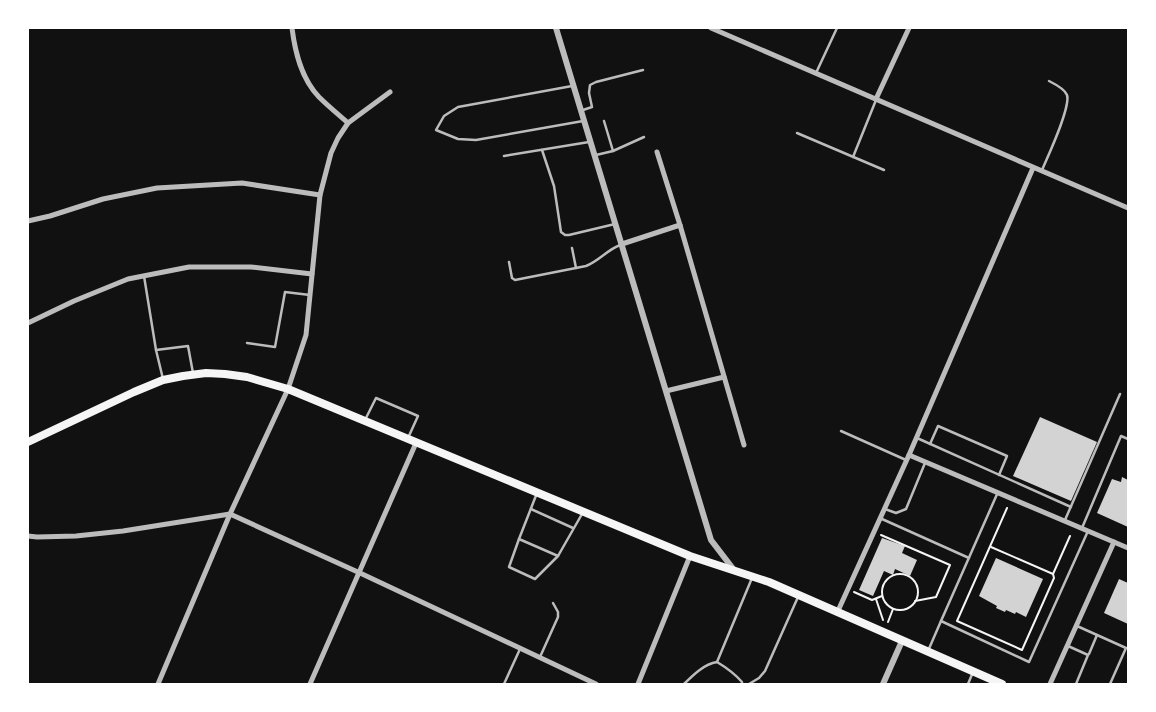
<svg xmlns="http://www.w3.org/2000/svg" width="1156" height="712" viewBox="0 0 1156 712" font-family="Arial,sans-serif">
	<style>
		.building { fill: #d3d3d3 }
		.lines { fill: none; stroke-linecap: round; stroke-linejoin: round }
		.path { stroke: #f5f5f5; stroke-width: 2 }
		.service { stroke: #bcbcbc; stroke-width: 2.5 }
		.minor { stroke: #bcbcbc; stroke-width: 5 }
		.tertiary { stroke: #bcbcbc; stroke-width: 6 }
		.primary { stroke: #f5f5f5; stroke-width: 8 }
	</style>
	<rect width="100%" height="100%" fill="#111"/>
	<g class="building">
		<polygon points="1040,417 1097,442 1071,501 1013,476"/>
		<polygon points="1122,477 1128,480 1128,527 1097,513 1112,479 1121,482"/>
		<polygon points="882,538 905,546 902,553 917,560 910,576 895,569 893,575 884,571 873,596 859,590"/>
		<polygon points="996,558 1043,579 1026,617 1016,612 1015,614 1006,610 1005,612 996,608 997,606 979,596"/>
		<polygon points="1119,579 1128,583 1128,624 1104,613"/>
	</g>
	<g class="lines">
		<g class="path">
			<polyline points="1007,508 957,621 1022,650 1054,578 1053,574"/>
			<polyline points="881,535 950,565 936,597 915,601"/>
			<polyline points="991,547 1053,574 1070,536"/>
			<circle cx="900" cy="592" r="18"/>
			<polyline points="854,592 872,600 882,596"/>
			<polyline points="876,599 883,620"/>
			<polyline points="888,622 893,609"/>
		</g>
		<g class="service">
			<polyline points="816,73 837,28"/>
			<polyline points="572,86 458,107 444,116 436,130 458,139 476,140 583,121"/>
			<polyline points="583,110 592,107 589,93 590,85 596,82 643,70"/>
			<polyline points="604,121 613,151"/>
			<polyline points="797,133 884,170"/>
			<polyline points="542,150 554,186 561,232 565,235 569,235 615,224"/>
			<polyline points="596,155 613,151 644,137"/>
			<polyline points="504,156 589,142"/>
			<polyline points="853,157 876,100"/>
			<path d="M1042 170C1048 156 1071 107 1067 95 1065 89 1055 84 1049 81"/>
			<polyline points="572,248 576,268"/>
			<path d="M509 262 512 278 515 280 586 266C599 261 607 250 620 245"/>
			<polyline points="144,276 156,350"/>
			<polyline points="247,343 275,347 285,292 310,295"/>
			<polyline points="163,379 156,350 188,346 193,373"/>
			<polyline points="365,420 376,398 418,416 408,438"/>
			<polyline points="841,431 906,460"/>
			<polyline points="917,438 1071,507"/>
			<polyline points="930,444 938,426 1007,456 999,475"/>
			<polyline points="537,493 519,539 558,556 582,514"/>
			<polyline points="531,509 573,528"/>
			<polyline points="885,509 896,513 906,509 925,463"/>
			<polyline points="882,519 969,558"/>
			<polyline points="1065,520 1120,394"/>
			<polyline points="1082,528 1121,436 1128,439"/>
			<polyline points="519,539 509,567 535,579 558,556"/>
			<polyline points="941,621 998,492"/>
			<polyline points="1077,626 1126,648 1110,684"/>
			<polyline points="1068,646 1088,655 1076,684"/>
			<polyline points="928,651 941,621 1029,662 1088,531"/>
			<polyline points="1089,654 1097,635"/>
			<polyline points="540,657 558,617 558,612 553,603"/>
			<polyline points="717,662 752,578"/>
			<polyline points="504,684 520,649"/>
			<path d="M684 684C693 675 704 664 717 662 727 668 735 674 742 682V684"/>
			<polyline points="749,684 759,678 765,671 798,597"/>
			<polyline points="968,684 973,672"/>
		</g>
		<g class="minor">
			<path d="M292 28C295 52 301 78 319 97 328 106 339 115 348 123"/>
			<polyline points="711,28 1128,208"/>
			<polyline points="876,99 909,28"/>
			<polyline points="657,152 680,225"/>
			<polyline points="28,221 50,216 103,199 157,188 242,183 320,195"/>
			<polyline points="622,244 680,225 744,445"/>
			<polyline points="28,323 74,301 128,279 189,267 251,267 312,274"/>
			<polyline points="666,391 724,377"/>
			<polyline points="909,455 1128,548"/>
			<polyline points="28,536 37,537 76,536 123,531 230,514 360,573 596,684"/>
			<polyline points="837,613 909,455 1033,168"/>
			<polyline points="158,684 230,514 288,389 306,335 320,195 331,153 338,138 348,123 390,92"/>
			<polyline points="310,684 416,443"/>
			<polyline points="638,684 690,556"/>
			<polyline points="1050,684 1114,542"/>
		</g>
		<g class="tertiary">
			<polyline points="556,28 711,540 734,570"/>
			<polyline points="883,684 902,641"/>
		</g>
		<polyline class="primary" points="28,442 134,392 163,380 183,376 206,373 225,374 247,377 288,389 690,556 769,582 1002,684"/>
	</g>
	<rect width="1156" height="712" fill="none" stroke="#ffffff" stroke-width="58"/>
</svg>
